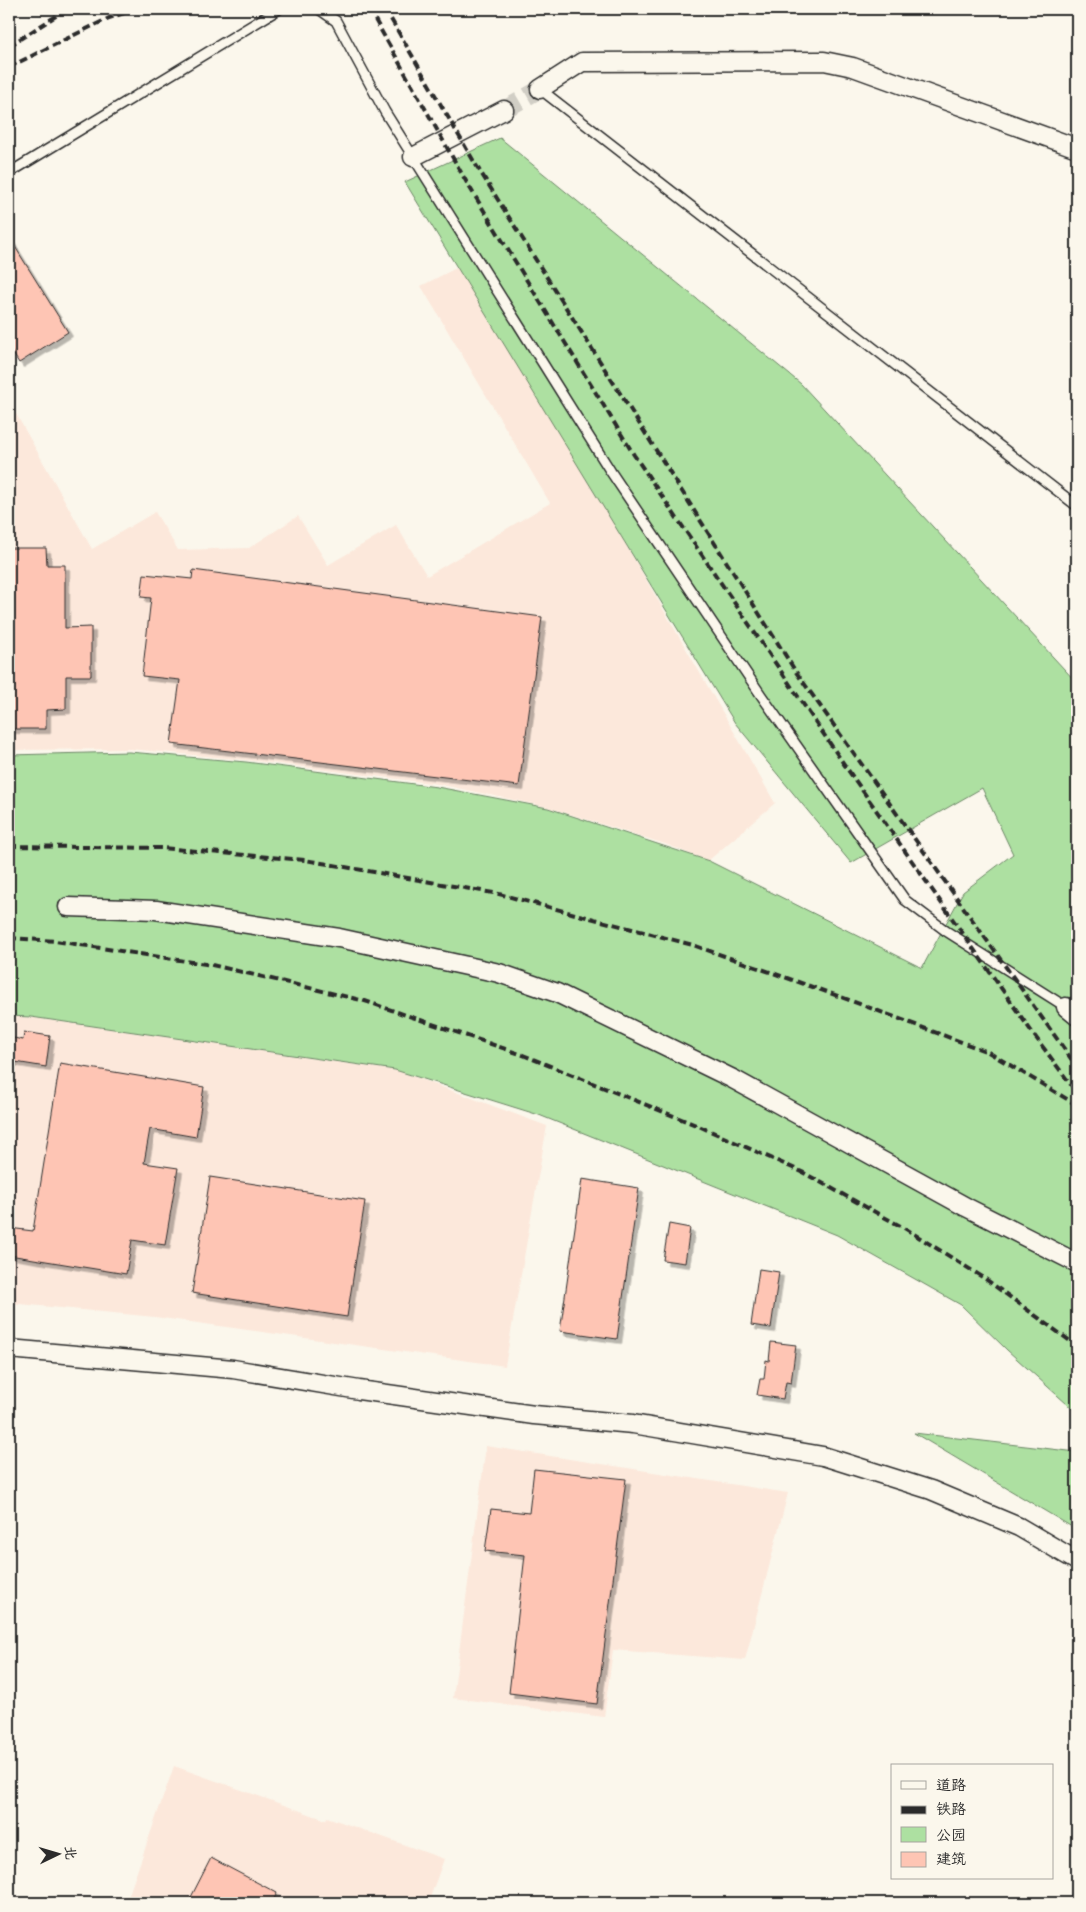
<svg xmlns="http://www.w3.org/2000/svg" width="1086" height="1912" viewBox="0 0 1086 1912" font-family="Caveat,'LXGW WenKai TC',sans-serif">
	<style>
		.built { fill: #fce8db }
		.green { fill: #ade0a1; stroke: #6c8666 }
		.building { fill: #fec5b4; stroke: #2b2b2b; filter: url(#shadow) }
		.lines { fill: none; stroke-linecap: round; stroke-linejoin: round }
		.street-tunnel { stroke: #d1cec5; stroke-width: 18; stroke-dasharray: 18 9; stroke-linecap: butt }
		.lane-casing { stroke: #2b2b2b; stroke-width: 12 }
		.street-casing { stroke: #2b2b2b; stroke-width: 21 }
		.lane { stroke: #fbf7ec; stroke-width: 9 }
		.street { stroke: #fbf7ec; stroke-width: 18 }
		.rail { stroke: #2b2b2b; stroke-width: 4; stroke-dasharray: 8 4; stroke-linecap: butt }
	</style>
	<defs>
		<filter id="shadow"><feDropShadow dx="4.5" dy="4.5" stdDeviation="0" flood-color="#0004"/></filter>
	</defs>
	<rect width="100%" height="100%" fill="#fbf7ec"/>
	<filter id="ink" filterUnits="userSpaceOnUse"><feTurbulence type="fractalNoise" baseFrequency=".02" numOctaves="2"/><feDisplacementMap in="SourceGraphic" scale="10" xChannelSelector="R" yChannelSelector="G"/><feConvolveMatrix kernelMatrix="1 2 1 2 8 2 1 2 1" color-interpolation-filters="sRGB"/></filter>
	<g filter="url(#ink)">
		<g class="built">
			<polygon points="464,264 775,803 708,861 665,844 547,807 438,784 245,760 130,749 9,750 9,405 11,405 92,549 155,512 178,550 249,548 298,516 328,565 396,525 427,576 550,503 421,286"/>
			<polygon points="9,1016 35,1018 399,1071 547,1126 505,1366 155,1317 9,1303"/>
			<polygon points="486,1446 788,1493 745,1660 613,1650 604,1717 453,1698"/>
			<polygon points="174,1766 326,1820 327,1817 444,1859 428,1903 126,1903"/>
		</g>
		<g class="green">
			<polygon points="500,138 801,384 1077,683 1077,1413 1007,1350 961,1305 837,1235 539,1115 395,1070 31,1017 9,1016 9,755 129,752 246,762 437,787 548,808 709,861 922,968 963,892 1013,854 982,788 851,863 735,723 405,182"/>
			<polygon points="914,1433 1077,1452 1077,1530"/>
		</g>
		<g class="building">
			<polygon points="9,237 68,332 19,363 9,347"/>
			<polygon points="9,548 46,548 47,565 65,565 65,628 91,627 91,676 66,676 66,709 46,710 46,729 9,729"/>
			<polygon points="193,570 542,617 519,786 171,744 180,680 142,676 151,598 141,597 144,574 192,579"/>
			<polygon points="24,1032 50,1036 46,1067 9,1061 9,1037 23,1040"/>
			<polygon points="60,1063 204,1087 196,1137 150,1129 144,1163 178,1168 165,1245 132,1240 126,1274 9,1255 9,1228 33,1231"/>
			<polygon points="210,1177 365,1201 347,1317 192,1293"/>
			<polygon points="582,1179 639,1188 617,1339 560,1331"/>
			<polygon points="669,1224 690,1228 685,1263 663,1260"/>
			<polygon points="759,1269 779,1272 771,1328 751,1325"/>
			<polygon points="771,1342 796,1345 791,1383 786,1382 783,1399 757,1395 760,1379 764,1379 766,1360 769,1361"/>
			<polygon points="534,1469 626,1479 597,1704 509,1693 525,1555 485,1551 491,1509 529,1513"/>
			<polygon points="211,1858 277,1893 272,1903 188,1903"/>
		</g>
		<g class="lines">
			<polyline class="street-tunnel" points="504,110 540,89"/>
			<defs>
				<g id="lane">
					<polyline points="319,9 336,21 385,112 611,472 761,695 905,900 946,931 1066,1007"/>
					<polyline points="540,89 1077,506"/>
					<polyline points="9,173 279,9"/>
				</g>
				<g id="street">
					<polyline points="540,89 582,62 824,61 853,67 1077,148"/>
					<polyline points="413,157 504,110"/>
					<polyline points="68,907 156,910 339,938 499,973 557,993 733,1079 966,1207 1077,1263"/>
					<polyline points="1066,1007 1077,1016"/>
					<polyline points="9,1349 233,1369 359,1390 534,1415 633,1424 823,1456 931,1490 1019,1527 1077,1561"/>
				</g>
			</defs>
			<use href="#lane" class="lane-casing"/>
			<use href="#street" class="street-casing"/>
			<use href="#lane" class="lane"/>
			<use href="#street" class="street"/>
			<g class="rail">
				<polyline points="369,9 467,183 634,455 848,770 1034,1035 1077,1093"/>
				<polyline points="385,9 476,165 796,672 1077,1067"/>
				<polyline points="9,46 67,9"/>
				<polyline points="9,67 109,18 136,9"/>
				<polyline points="9,846 162,848 305,860 499,894 693,945 841,997 988,1052 1077,1105"/>
				<polyline points="9,938 55,941 212,965 365,1001 523,1055 701,1127 802,1172 906,1229 984,1278 1077,1346"/>
			</g>
		</g>
	</g>
	<rect width="1086" height="1912" fill="none" stroke="#fbf7ec" stroke-width="30"/>
	<rect x="15" y="15" width="1056" height="1882" fill="none" stroke="#2b2b2b" stroke-width="2" filter="url(#ink)"/>
	<rect x="891" y="1764" width="162" height="115" fill="#fbf7ec" stroke="#a8a59f"/>
	<rect x="901" y="1781" width="25" height="8" fill="#fbf7ec" stroke="#a8a59f"/>
	<text x="936" y="1790" font-size="15" fill="#2b2b2b">道路</text>
	<rect x="901" y="1806" width="25" height="8" fill="#2b2b2b" stroke="#a8a59f"/>
	<text x="936" y="1814" font-size="15" fill="#2b2b2b">铁路</text>
	<rect x="901" y="1827" width="25" height="15" fill="#ade0a1" stroke="#a8a59f"/>
	<text x="936" y="1840" font-size="15" fill="#2b2b2b">公园</text>
	<rect x="901" y="1852" width="25" height="15" fill="#fec5b4" stroke="#a8a59f"/>
	<text x="936" y="1864" font-size="15" fill="#2b2b2b">建筑</text>
	<g transform="translate(58 1854) rotate(85)" stroke="#fbf7ec" stroke-width="4" paint-order="stroke">
	<path d="M0-4L9 19L0 12L-9 19Z" fill="#2b2b2b"/>
	<text y="-8" font-size="14" font-weight="bold" text-anchor="middle" fill="#2b2b2b">北</text>
	</g>
</svg>
